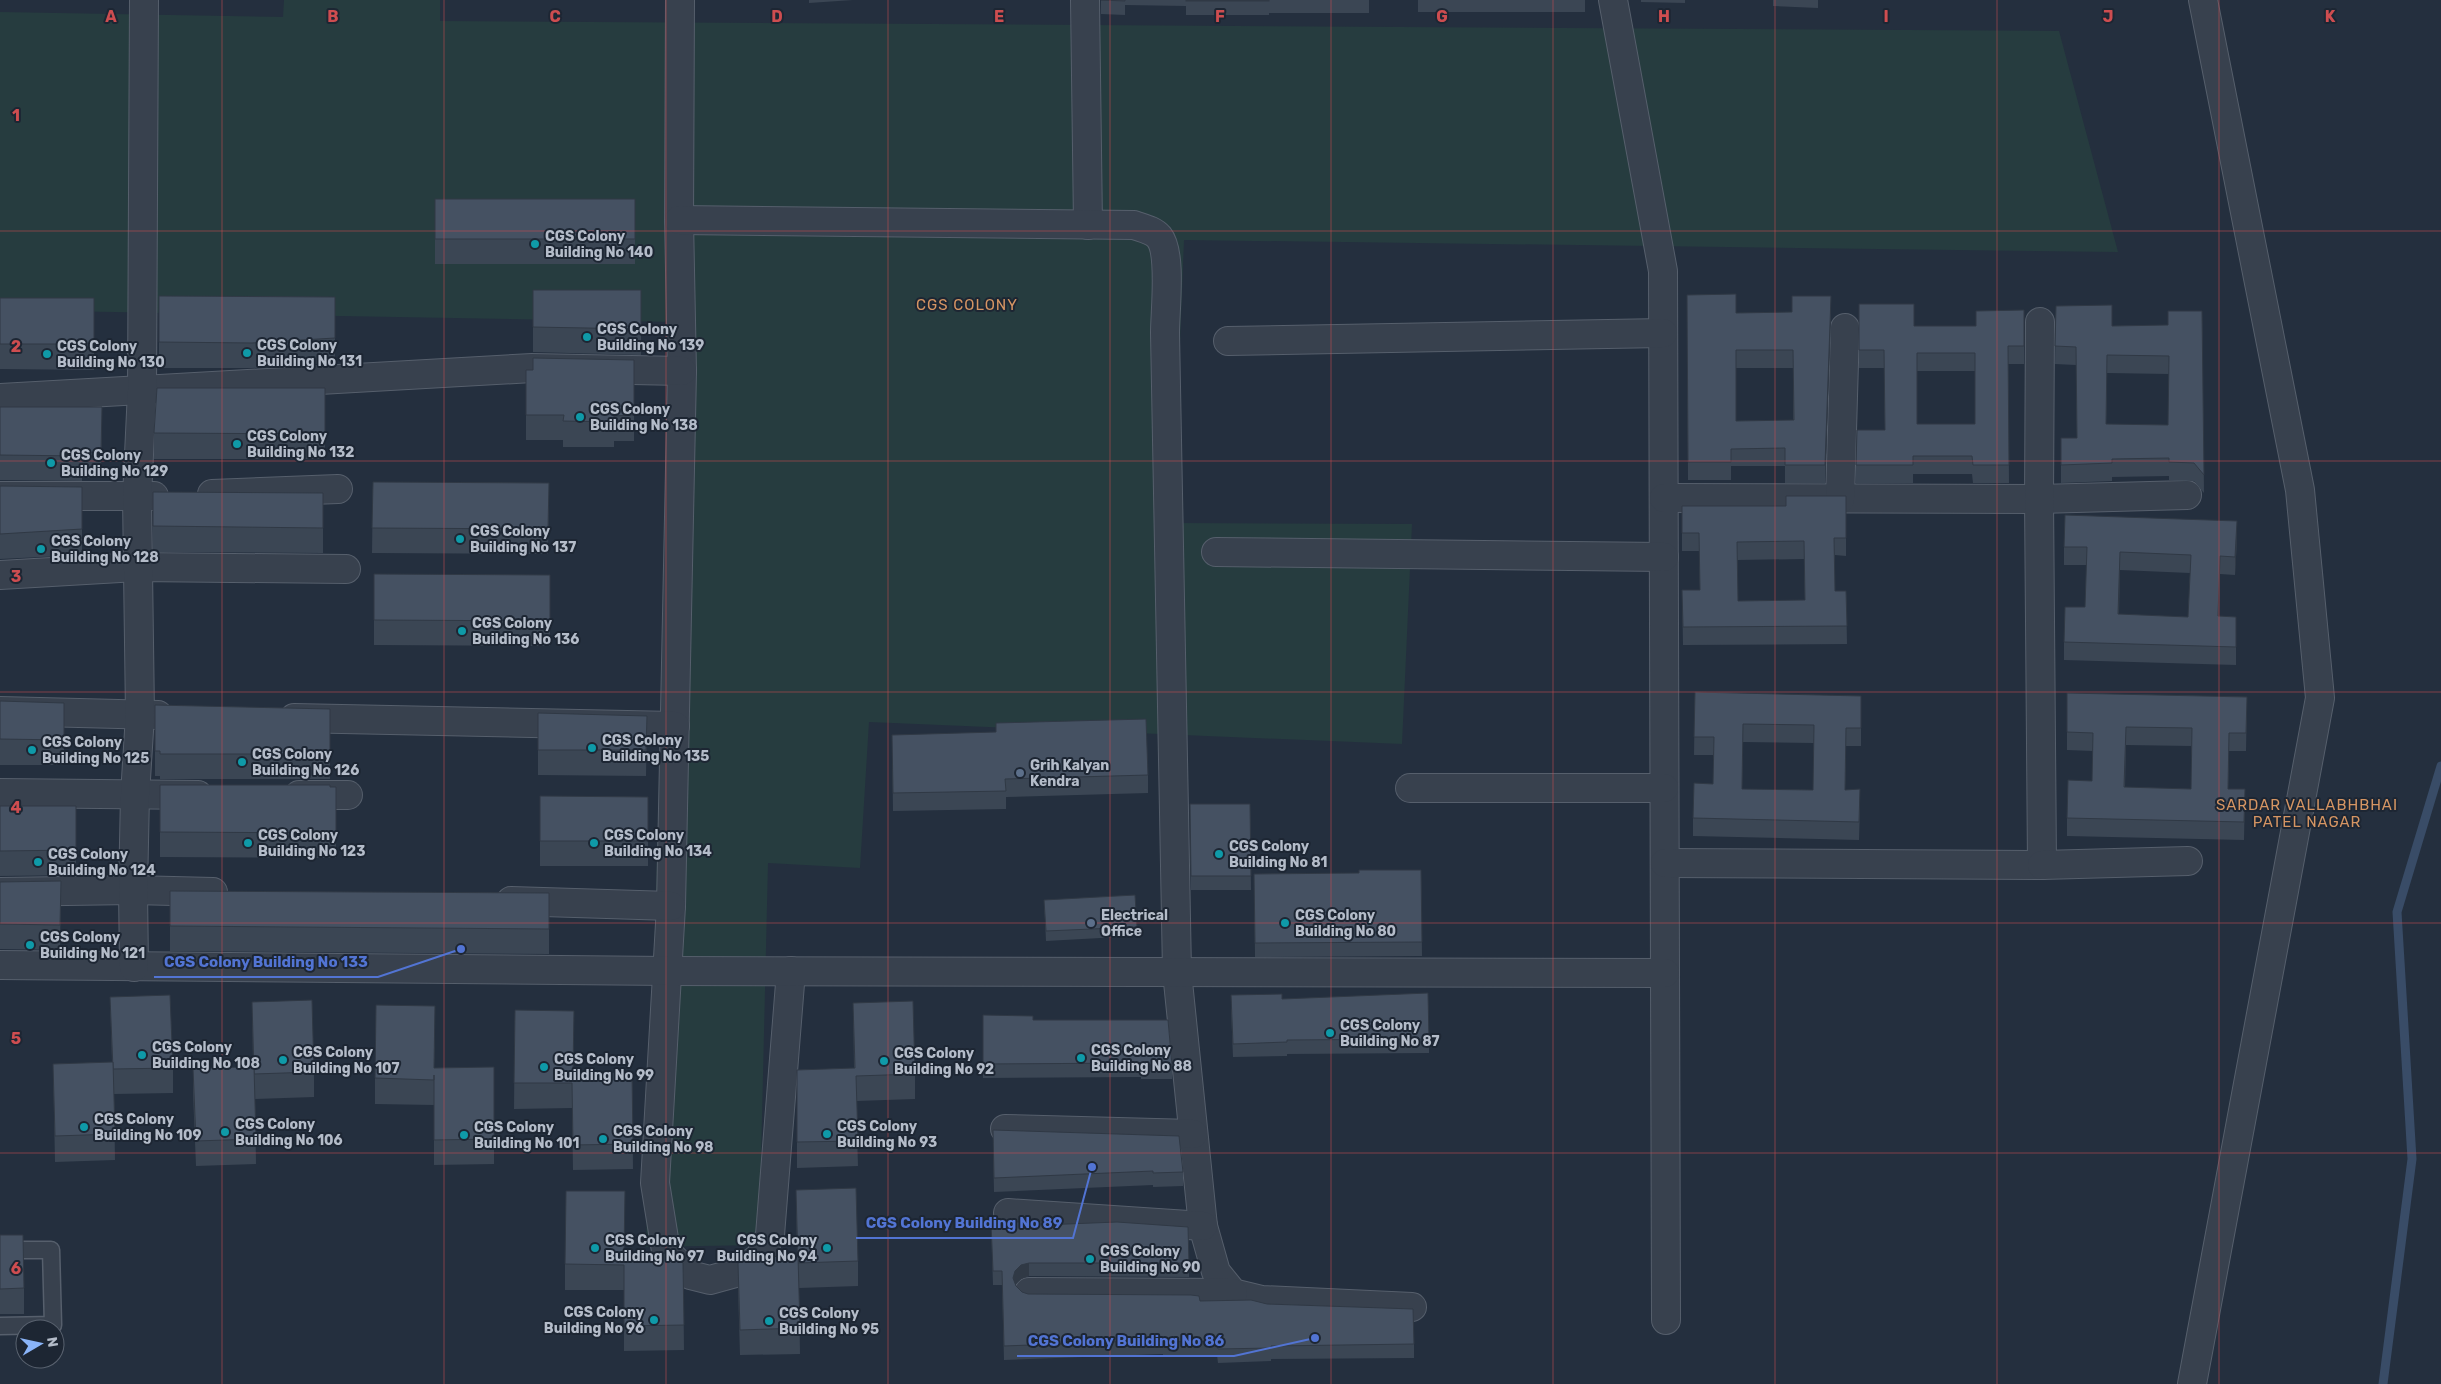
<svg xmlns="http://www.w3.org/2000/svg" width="2441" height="1384" viewBox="0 0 2441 1384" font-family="Rubik,sans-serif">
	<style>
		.green { fill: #263c3f }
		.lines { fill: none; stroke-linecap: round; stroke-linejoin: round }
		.stream { stroke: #394c67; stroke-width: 9 }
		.lane-casing { stroke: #565f6c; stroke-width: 19 }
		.street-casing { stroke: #565f6c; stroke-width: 30 }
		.lane { stroke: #38414e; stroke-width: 16 }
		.street { stroke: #38414e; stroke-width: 28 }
		.wall { fill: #3b4654; fill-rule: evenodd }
		.shaded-wall { fill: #303945 }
		.building { fill: #455162; stroke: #303945; fill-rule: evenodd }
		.grid { fill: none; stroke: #ce4d50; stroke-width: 1; stroke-opacity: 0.55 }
		.culture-dot { fill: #0f9aa8; stroke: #1d2633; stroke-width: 2 }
		.service-dot { fill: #5c6f8a; stroke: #1d2633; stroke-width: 2 }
		.labels { text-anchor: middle; stroke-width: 4; stroke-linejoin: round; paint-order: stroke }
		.poi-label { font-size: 14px; font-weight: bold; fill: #b4bcc9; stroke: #1d2633; text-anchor: start }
		.neighbourhood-label { font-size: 15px; letter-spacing: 1px; fill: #d59563; stroke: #1d2633 }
		.grid-label { font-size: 16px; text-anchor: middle; font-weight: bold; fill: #ce4d50; stroke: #1d2633; stroke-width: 4; stroke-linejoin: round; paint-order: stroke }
		.leader { fill: none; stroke: #5274d3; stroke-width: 2 }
		.callout-dot { fill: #5274d3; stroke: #1d2633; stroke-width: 2 }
		.callout-label { font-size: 15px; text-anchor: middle; font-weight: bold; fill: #5274d3; stroke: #1d2633; stroke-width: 4; stroke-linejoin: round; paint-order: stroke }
	</style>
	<rect width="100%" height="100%" fill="#242f3e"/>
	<polygon class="green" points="284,0 440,0 440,21 2059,31 2118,252 1184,240 1173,523 1412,524 1402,744 869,722 860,868 768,863 759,1245 646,1247 672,322 0,310 0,12 283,17"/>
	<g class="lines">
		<polyline class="stream" points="2383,1384 2412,1159 2397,912 2441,766"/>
		<defs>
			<polyline id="lane" points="0,1250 51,1250 53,1325 0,1326"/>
			<g id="street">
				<polyline points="680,0 679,220 682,371 671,906 655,1183 666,1251 690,1275 710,1280 739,1272 760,1257 770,1235 791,971"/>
				<polyline points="1085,0 1088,225"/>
				<polyline points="1613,0 1663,271 1666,1320"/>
				<path d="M679 220 1134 225C1142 228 1153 230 1159 237 1172 253 1165 310 1165 333L1177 972 1203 1226 1216 1272 1233 1293 1262 1300 1412 1307"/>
				<polyline points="1228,341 1663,333"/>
				<polyline points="0,398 532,368 682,371"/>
				<polyline points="212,494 338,489"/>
				<polyline points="0,496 154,496"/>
				<polyline points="1664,498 2039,499 2187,495"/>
				<polyline points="1840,499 1845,328"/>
				<polyline points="1216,552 1664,557"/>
				<polyline points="0,575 137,567 346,569"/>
				<polyline points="0,711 158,715"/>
				<polyline points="294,718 675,726"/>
				<polyline points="1410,788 1664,788"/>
				<polyline points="0,793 198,795"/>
				<polyline points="299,795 348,795"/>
				<polyline points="1665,863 2042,865 2039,499 2040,322"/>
				<polyline points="2042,865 2188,861"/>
				<polyline points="0,892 133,890 213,892"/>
				<polyline points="511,901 671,906"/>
				<polyline points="0,965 668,971 1665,973"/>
				<polyline points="134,967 133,890 135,795 140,715 137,497 142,391 144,0"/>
				<polyline points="1005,1129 1193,1134"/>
				<polyline points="1008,1213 1203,1226"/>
				<polyline points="1029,1292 1233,1293"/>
				<polyline points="2192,1384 2320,698 2300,490 2203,0"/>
			</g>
		</defs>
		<use href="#lane" class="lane-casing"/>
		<use href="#street" class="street-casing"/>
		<use href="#lane" class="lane"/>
		<use href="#street" class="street"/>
	</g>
	<g class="wall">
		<polygon points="809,0 853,0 809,3"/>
		<polygon points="1101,0 1369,0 1369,13 1269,13 1269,15 1186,15 1186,6 1125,5 1125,15 1101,14"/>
		<rect x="1418" y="0" width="167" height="12"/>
		<polygon points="1641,0 1685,0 1685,3 1641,2"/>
		<polygon points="1773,0 1818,0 1818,8 1773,6"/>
		<rect x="435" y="199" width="200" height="65"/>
		<polygon points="533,290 641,290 641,355 533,352"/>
		<path d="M1687 295 1736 313 1831 314 1825 483H1785V466H1731V480H1688ZM1736 368H1793V420L1736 421Z"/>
		<polygon points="159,296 335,297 335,363 252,368 159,368"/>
		<polygon points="0,298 94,298 94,370 0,369"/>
		<path d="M1859 304 1914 326H1976L2024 310V364H2008L2009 483H1973L1972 474H1913V483H1856V465L1885 430 1884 368H1859ZM1917 371H1975V424H1917Z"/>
		<path d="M2056 306 2112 326 2168 325 2202 311 2204 493 2194 481 2169 480V476L2112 477V481L2061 483V438H2077L2076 365 2055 364ZM2107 373 2169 374 2168 425 2106 424Z"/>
		<polygon points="634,360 634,441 614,441 614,447 563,447 563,440 526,440 526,370 533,370"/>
		<polygon points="325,388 325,459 154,459 154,433"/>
		<polygon points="0,407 102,407 101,478 82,478 82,481 0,480"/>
		<polygon points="373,482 549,483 548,554 372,553"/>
		<polygon points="0,486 82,487 82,555 0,559"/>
		<polygon points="153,492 323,493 323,553 153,552"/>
		<path d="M1846 496V556L1835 555V591H1846L1847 644 1683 645 1682 590H1700L1699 551H1682V506H1786ZM1804 559 1805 600 1738 601 1737 560Z"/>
		<path d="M2237 539 2235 575 2220 574 2219 616 2236 617V665L2064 660V642L2085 607 2087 565H2064V547ZM2120 570 2190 573 2188 617 2119 614Z"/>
		<polygon points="550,575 550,646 374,645 374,620"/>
		<path d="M1695 692 1861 714V746H1846L1845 790 1860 807 1859 840 1693 836V818L1713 784V755H1694ZM1743 742 1814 743 1813 790 1742 789Z"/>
		<path d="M2067 693 2247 697 2246 751H2229L2228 789H2245L2244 840 2067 836V818L2092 781 2093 751 2067 750ZM2126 745 2191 746V789L2125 787Z"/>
		<polygon points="0,701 64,703 64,765 0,765"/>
		<polygon points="330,709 330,779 160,779 160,776 155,776 155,751"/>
		<polygon points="538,713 647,716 646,776 538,775"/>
		<polygon points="892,735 1148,775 1148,793 1006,797 1006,809 893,811"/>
		<polygon points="160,785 336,787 336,858 160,857"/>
		<polygon points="540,796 648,797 648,866 540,866"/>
		<polygon points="1190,804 1250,804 1251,890 1191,890"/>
		<polygon points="0,806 76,806 76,875 0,876"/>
		<polygon points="1421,870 1422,956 1255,957 1254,874 1359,873"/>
		<polygon points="61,881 60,950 0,949 0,882"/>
		<polygon points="170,891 549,893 549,954 170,951"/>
		<polygon points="1044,900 1137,927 1137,936 1046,941"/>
		<polygon points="110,997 173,1068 173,1093 114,1094 115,1160 55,1162 53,1064 112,1062"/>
		<polygon points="1282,999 1429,1039 1429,1053 1287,1054 1287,1056 1233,1057 1231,1009"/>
		<polygon points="252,1002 314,1072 314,1097 255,1099 256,1164 196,1166 193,1093 193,1068 253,1067"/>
		<polygon points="853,1003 915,1074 915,1099 856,1101 858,1166 797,1168 797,1070 854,1068"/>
		<polygon points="515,1010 574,1036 573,1073 632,1072 633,1169 573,1170 572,1108 514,1109"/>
		<polygon points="983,1015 1033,1020 1172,1065 1172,1079 1141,1079 1141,1077 983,1078"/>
		<polygon points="435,1031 434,1068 494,1067 494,1164 434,1165 434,1100 434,1105 375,1104 375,1078"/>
		<polygon points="993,1143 1183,1172 1183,1186 1153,1187 1153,1185 994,1192"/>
		<polygon points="796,1190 858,1261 858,1286 799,1288 800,1354 740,1355 738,1288 738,1263 797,1256"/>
		<polygon points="991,1223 1042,1225 1189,1263 1189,1277 1029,1276 1021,1279 1015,1285 1022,1292 1028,1294 1200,1301 1414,1344 1414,1358 1271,1359 1271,1361 1218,1363 1217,1355 1163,1356 1163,1354 1004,1360 1002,1285 993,1285"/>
		<polygon points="0,1235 24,1288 24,1314 0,1314"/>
		<polygon points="624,1254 683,1263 684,1350 624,1351 624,1290 565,1290 565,1264"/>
	</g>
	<g class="shaded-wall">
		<polygon points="1831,296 1831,314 1825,483 1825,465"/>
		<polygon points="2237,521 2237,539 2235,575 2235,557"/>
		<polygon points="2120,552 2120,570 2118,632 2118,614"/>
		<polygon points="2220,556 2220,574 2218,634 2218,616"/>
		<polygon points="1029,1263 1029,1276 1021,1279 1015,1285 1013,1278 1015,1271 1021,1265"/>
	</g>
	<g class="building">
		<polygon points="1101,0 1125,0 1125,1"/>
		<rect x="1186" y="0" width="83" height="1"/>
		<rect x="435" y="199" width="200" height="40"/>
		<polygon points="533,290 641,290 641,329 533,327"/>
		<path d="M1736 294V313L1792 312V296H1831L1825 465H1785V448L1731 449V462H1688L1687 295ZM1736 350H1793L1794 420 1736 421Z"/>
		<polygon points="159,296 335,297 335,338 252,343 159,342"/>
		<rect x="0" y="298" width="94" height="46"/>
		<path d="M1859 304H1914V326H1976V311L2024 310V346H2008L2009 465H1973L1972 456H1913V465H1856L1857 430H1885L1884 350H1859ZM1917 353H1975V424H1917Z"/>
		<path d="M2112 305V326L2168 325V311H2202L2204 475 2194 463 2169 462V458L2112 459V463L2061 465V438H2077L2076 347 2055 346 2056 306ZM2107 355 2169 356 2168 425 2106 424Z"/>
		<polygon points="533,358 634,360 634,415 614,416 614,422 563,421 564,415 526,415 526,370 533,370"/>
		<polygon points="157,388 325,388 325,434 154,433"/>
		<polygon points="0,407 102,407 101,453 82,453 82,456 0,455"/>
		<polygon points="373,482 549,483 548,529 372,528"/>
		<polygon points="0,486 82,487 82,529 0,534"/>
		<polygon points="153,492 323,493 323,528 153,526"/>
		<path d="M1786 496H1846V538H1834L1835 591H1846L1847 626 1683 627 1682 590H1700L1699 533H1682V506H1786ZM1804 541 1805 600 1738 601 1737 542Z"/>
		<path d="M2065 515 2237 521 2235 557 2220 556 2218 616 2236 617V647L2064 642 2065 607H2085L2087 547H2064ZM2120 552 2191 555 2188 617 2118 614Z"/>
		<polygon points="374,574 550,575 550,621 374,620"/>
		<path d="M1695 692 1861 696V728H1846L1845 790 1860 789 1859 822 1693 818 1694 783 1713 784 1714 737H1694ZM1743 724 1814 725 1813 790 1742 789Z"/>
		<path d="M2067 693 2247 697 2246 733H2229L2228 789H2245L2244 822 2067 818 2068 780 2092 781 2093 733 2067 732ZM2126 727 2192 728 2191 789 2124 787Z"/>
		<polygon points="0,701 64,703 64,740 0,739"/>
		<polygon points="155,705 330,709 330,754 160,754 160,751 155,751"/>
		<polygon points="538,713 647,716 646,750 538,750"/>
		<polygon points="1146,719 1148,775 1005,779 1006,791 893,793 892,735 996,732 996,723"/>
		<polygon points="160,785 330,785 330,787 336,787 336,833 160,832"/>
		<polygon points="540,796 648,797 648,841 540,841"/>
		<polygon points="1190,804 1250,804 1251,876 1191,876"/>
		<polygon points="0,806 76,806 76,850 0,851"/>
		<polygon points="1359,870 1421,870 1422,942 1255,943 1254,874 1359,873"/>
		<polygon points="61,881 60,925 0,924 0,882"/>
		<polygon points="170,891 549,893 549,929 170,926"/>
		<polygon points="1135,895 1137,927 1046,931 1044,900"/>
		<polygon points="1428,993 1429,1039 1287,1040 1287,1042 1233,1044 1231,995 1282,994 1282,999"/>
		<polygon points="170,995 173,1068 113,1069 110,997"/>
		<polygon points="312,1000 314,1072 254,1074 252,1002"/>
		<polygon points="913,1001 915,1074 856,1076 858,1141 797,1142 797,1070 855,1068 853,1003"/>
		<polygon points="376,1005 435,1006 434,1068 494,1067 494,1139 434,1140 434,1075 434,1080 375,1078"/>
		<polygon points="515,1010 574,1011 573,1073 632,1072 633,1144 573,1145 572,1083 514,1083"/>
		<polygon points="983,1015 1033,1016 1033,1020 1168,1020 1172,1065 1141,1065 1141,1063 983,1064"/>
		<polygon points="113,1062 115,1134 55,1136 53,1064"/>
		<polygon points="254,1067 256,1139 196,1141 193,1068"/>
		<polygon points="993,1130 1179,1136 1183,1172 1153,1173 1153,1171 994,1178"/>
		<polygon points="856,1188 858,1261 798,1263 796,1190"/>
		<polygon points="566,1191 625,1191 624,1254 671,1253 683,1263 684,1325 624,1326 624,1265 565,1264"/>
		<polygon points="1042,1221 1042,1225 1117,1222 1188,1227 1189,1263 1029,1263 1021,1265 1015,1271 1013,1278 1016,1286 1022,1292 1028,1294 1191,1295 1199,1296 1200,1301 1251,1300 1267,1304 1413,1309 1414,1344 1271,1346 1271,1348 1218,1349 1217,1341 1163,1342 1163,1340 1004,1346 1002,1271 993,1271 991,1223"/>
		<polygon points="0,1235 23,1235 24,1288 0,1289"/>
		<polygon points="798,1256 800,1328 740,1330 738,1263 752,1257"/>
	</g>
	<path class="grid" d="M222 0V1384M444 0V1384M666 0V1384M888 0V1384M1110 0V1384M1331 0V1384M1553 0V1384M1775 0V1384M1997 0V1384M2219 0V1384M0 231H2441M0 461H2441M0 692H2441M0 923H2441M0 1153H2441"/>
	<g class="culture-dot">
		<circle cx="535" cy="244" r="5"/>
		<circle cx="587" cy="337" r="5"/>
		<circle cx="247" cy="353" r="5"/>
		<circle cx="47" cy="354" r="5"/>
		<circle cx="580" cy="417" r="5"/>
		<circle cx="237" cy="444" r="5"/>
		<circle cx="51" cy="463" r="5"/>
		<circle cx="460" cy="539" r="5"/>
		<circle cx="41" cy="549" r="5"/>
		<circle cx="462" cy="631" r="5"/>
		<circle cx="592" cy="748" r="5"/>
		<circle cx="32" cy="750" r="5"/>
		<circle cx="242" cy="762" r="5"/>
		<circle cx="248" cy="843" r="5"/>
		<circle cx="594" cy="843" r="5"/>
		<circle cx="1219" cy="854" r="5"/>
		<circle cx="38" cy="862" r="5"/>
		<circle cx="1285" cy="923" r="5"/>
		<circle cx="30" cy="945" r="5"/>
		<circle cx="1330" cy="1033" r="5"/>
		<circle cx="142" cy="1055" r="5"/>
		<circle cx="1081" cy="1058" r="5"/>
		<circle cx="283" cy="1060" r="5"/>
		<circle cx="884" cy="1061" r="5"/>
		<circle cx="544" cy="1067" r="5"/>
		<circle cx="84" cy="1127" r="5"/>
		<circle cx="225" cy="1132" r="5"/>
		<circle cx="827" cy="1134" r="5"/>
		<circle cx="464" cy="1135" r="5"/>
		<circle cx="603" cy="1139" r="5"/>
		<circle cx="595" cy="1248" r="5"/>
		<circle cx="827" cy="1248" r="5"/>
		<circle cx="1090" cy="1259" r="5"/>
		<circle cx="654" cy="1320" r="5"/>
		<circle cx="769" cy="1321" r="5"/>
	</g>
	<g class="service-dot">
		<circle cx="1020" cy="773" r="5"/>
		<circle cx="1091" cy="923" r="5"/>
	</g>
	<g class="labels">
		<g class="poi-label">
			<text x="545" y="241">CGS Colony<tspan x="545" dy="16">Building No 140</tspan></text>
			<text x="597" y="334">CGS Colony<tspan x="597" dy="16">Building No 139</tspan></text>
			<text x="257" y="350">CGS Colony<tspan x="257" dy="16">Building No 131</tspan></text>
			<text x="57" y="351">CGS Colony<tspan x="57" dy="16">Building No 130</tspan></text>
			<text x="590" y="414">CGS Colony<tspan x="590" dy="16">Building No 138</tspan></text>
			<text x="247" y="441">CGS Colony<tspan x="247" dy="16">Building No 132</tspan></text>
			<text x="61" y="460">CGS Colony<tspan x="61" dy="16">Building No 129</tspan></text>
			<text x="470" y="536">CGS Colony<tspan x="470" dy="16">Building No 137</tspan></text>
			<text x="51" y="546">CGS Colony<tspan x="51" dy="16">Building No 128</tspan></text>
			<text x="472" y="628">CGS Colony<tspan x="472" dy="16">Building No 136</tspan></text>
			<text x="602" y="745">CGS Colony<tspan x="602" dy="16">Building No 135</tspan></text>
			<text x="42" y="747">CGS Colony<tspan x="42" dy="16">Building No 125</tspan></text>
			<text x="252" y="759">CGS Colony<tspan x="252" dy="16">Building No 126</tspan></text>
			<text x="1030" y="770">Grih Kalyan<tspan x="1030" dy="16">Kendra</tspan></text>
			<text x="258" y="840">CGS Colony<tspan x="258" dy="16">Building No 123</tspan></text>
			<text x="604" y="840">CGS Colony<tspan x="604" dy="16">Building No 134</tspan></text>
			<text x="1229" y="851">CGS Colony<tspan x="1229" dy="16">Building No 81</tspan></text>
			<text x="48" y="859">CGS Colony<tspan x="48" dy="16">Building No 124</tspan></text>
			<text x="1101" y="920">Electrical<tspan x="1101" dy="16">Office</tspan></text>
			<text x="1295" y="920">CGS Colony<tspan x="1295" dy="16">Building No 80</tspan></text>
			<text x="40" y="942">CGS Colony<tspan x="40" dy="16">Building No 121</tspan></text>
			<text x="1340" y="1030">CGS Colony<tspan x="1340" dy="16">Building No 87</tspan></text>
			<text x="152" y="1052">CGS Colony<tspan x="152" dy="16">Building No 108</tspan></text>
			<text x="1091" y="1055">CGS Colony<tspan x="1091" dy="16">Building No 88</tspan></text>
			<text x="293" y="1057">CGS Colony<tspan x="293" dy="16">Building No 107</tspan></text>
			<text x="894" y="1058">CGS Colony<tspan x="894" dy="16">Building No 92</tspan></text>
			<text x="554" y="1064">CGS Colony<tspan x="554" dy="16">Building No 99</tspan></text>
			<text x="94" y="1124">CGS Colony<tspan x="94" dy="16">Building No 109</tspan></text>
			<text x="235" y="1129">CGS Colony<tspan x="235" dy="16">Building No 106</tspan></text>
			<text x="837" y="1131">CGS Colony<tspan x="837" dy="16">Building No 93</tspan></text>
			<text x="474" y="1132">CGS Colony<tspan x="474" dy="16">Building No 101</tspan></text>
			<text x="613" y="1136">CGS Colony<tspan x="613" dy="16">Building No 98</tspan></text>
			<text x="605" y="1245">CGS Colony<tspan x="605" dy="16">Building No 97</tspan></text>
			<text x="817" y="1245" text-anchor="end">CGS Colony<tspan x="817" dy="16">Building No 94</tspan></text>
			<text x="1100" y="1256">CGS Colony<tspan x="1100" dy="16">Building No 90</tspan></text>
			<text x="644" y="1317" text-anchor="end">CGS Colony<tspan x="644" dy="16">Building No 96</tspan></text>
			<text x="779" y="1318">CGS Colony<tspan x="779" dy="16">Building No 95</tspan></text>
		</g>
		<g class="neighbourhood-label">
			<text x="967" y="310">CGS COLONY</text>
			<text x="2307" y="810">SARDAR VALLABHBHAI<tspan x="2307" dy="17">PATEL NAGAR</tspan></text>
		</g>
	</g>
	<g class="grid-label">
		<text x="111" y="22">A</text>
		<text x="333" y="22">B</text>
		<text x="555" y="22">C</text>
		<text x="777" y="22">D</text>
		<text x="999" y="22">E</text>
		<text x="1220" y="22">F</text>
		<text x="1442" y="22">G</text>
		<text x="1664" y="22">H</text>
		<text x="1886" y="22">I</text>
		<text x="2108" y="22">J</text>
		<text x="2330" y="22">K</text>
		<text x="16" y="121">1</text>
		<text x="16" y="352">2</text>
		<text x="16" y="582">3</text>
		<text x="16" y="813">4</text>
		<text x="16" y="1044">5</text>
		<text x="16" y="1274">6</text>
	</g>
	<path class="leader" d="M461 949L378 977H154M1092 1167L1073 1238H856M1315 1338L1234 1356H1017"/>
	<g class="callout-dot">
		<circle cx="461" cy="949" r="5"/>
		<circle cx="1092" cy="1167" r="5"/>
		<circle cx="1315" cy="1338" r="5"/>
	</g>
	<g class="callout-label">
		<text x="266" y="967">CGS Colony Building No 133</text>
		<text x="964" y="1228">CGS Colony Building No 89</text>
		<text x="1126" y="1346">CGS Colony Building No 86</text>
	</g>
	<g transform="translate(40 1344) rotate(81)"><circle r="24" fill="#1d2633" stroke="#59626f"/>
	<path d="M0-4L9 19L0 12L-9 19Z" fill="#8ab4f8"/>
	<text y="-8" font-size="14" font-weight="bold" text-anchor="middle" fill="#b4bcc9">N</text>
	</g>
</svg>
